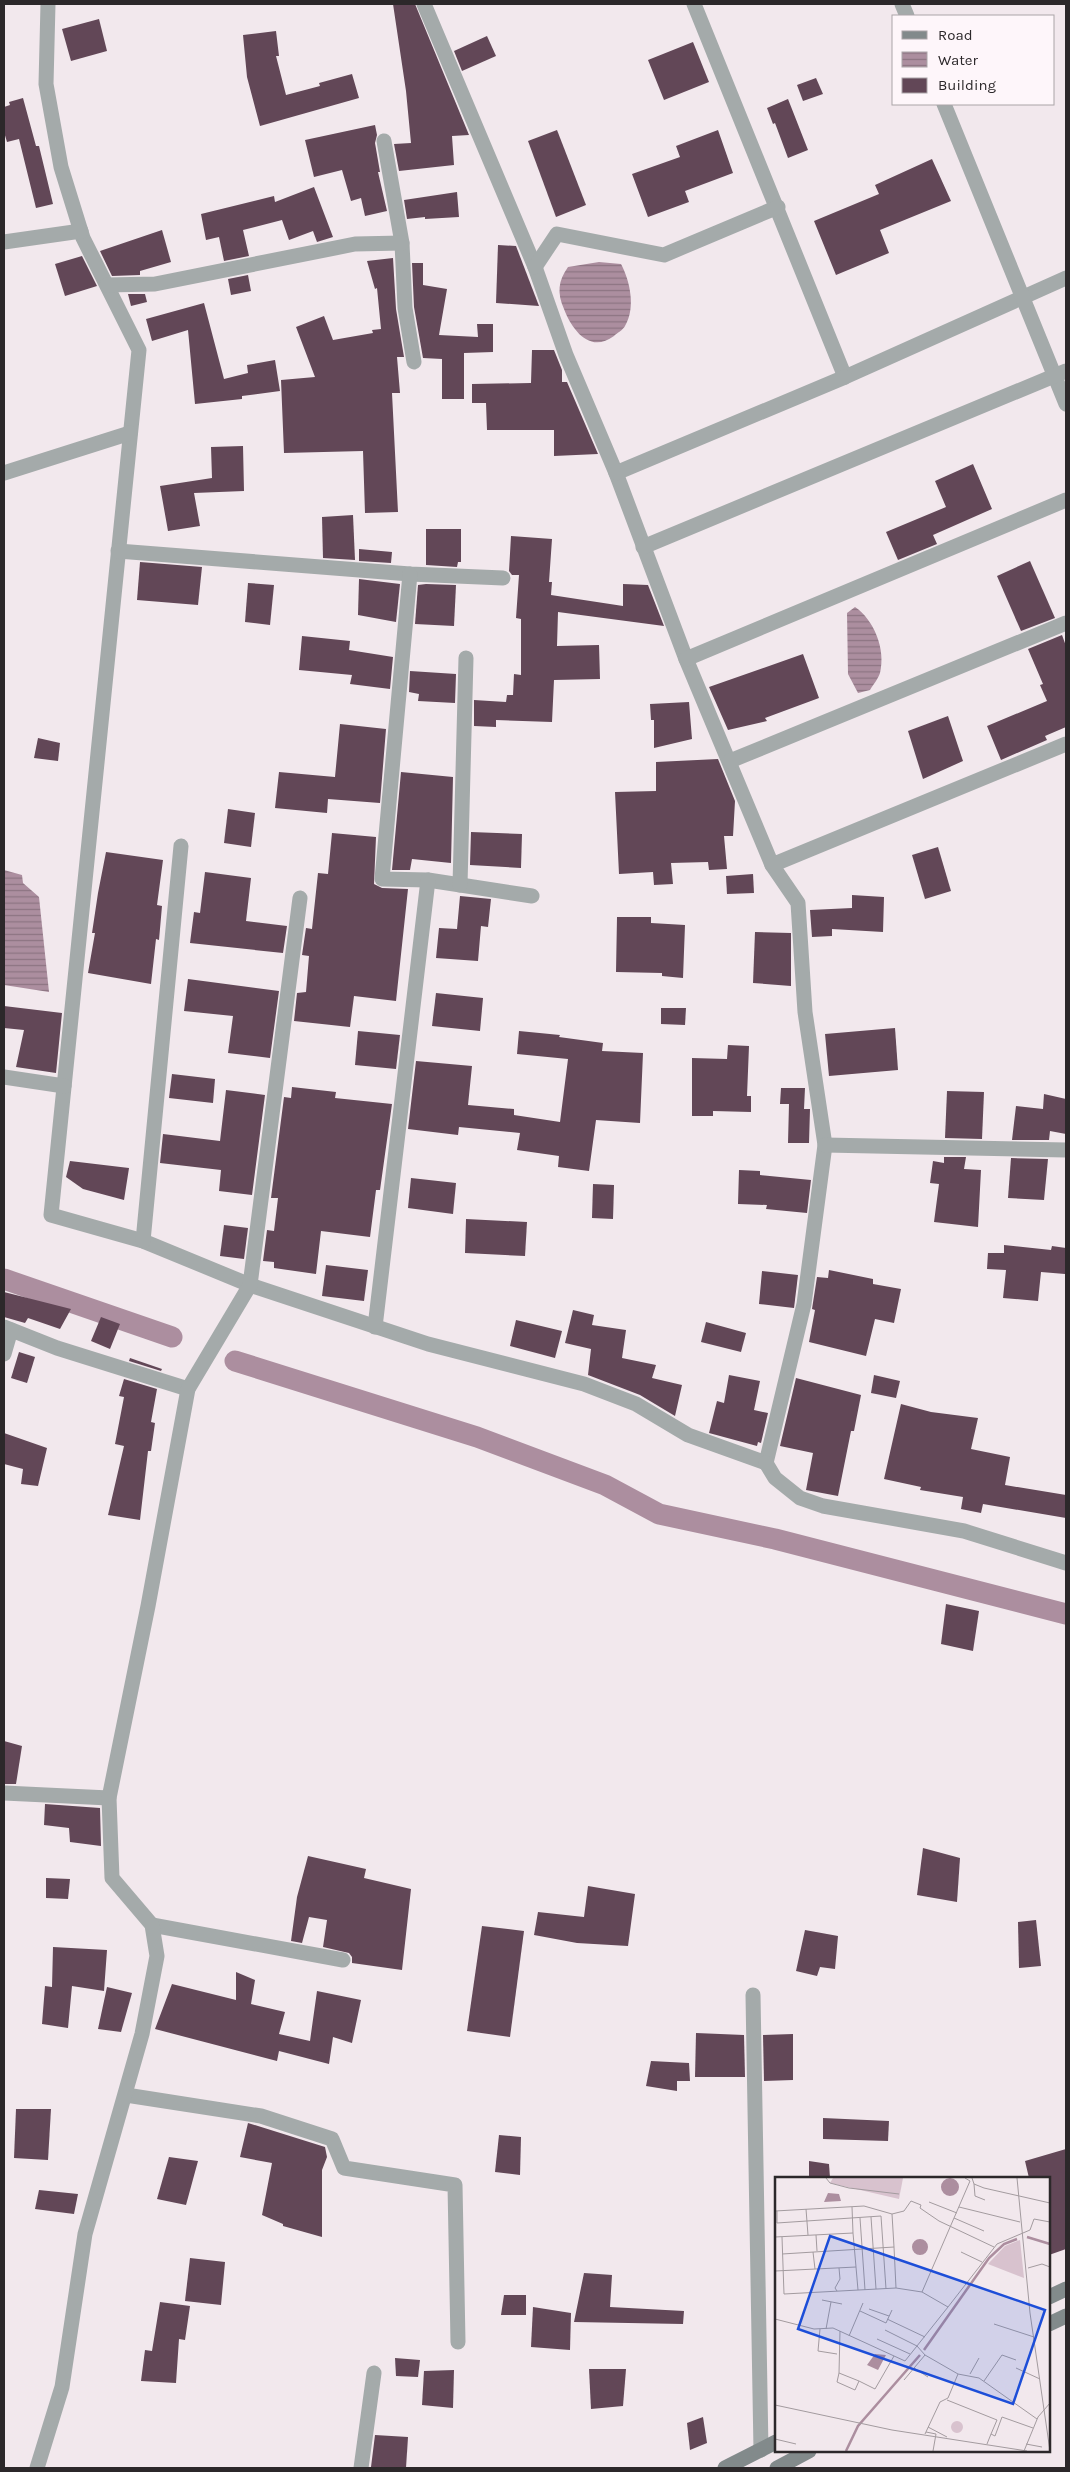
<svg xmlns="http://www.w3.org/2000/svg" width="1070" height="2472" viewBox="0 0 1070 2472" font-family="Karla,sans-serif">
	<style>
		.water { fill: url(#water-rules) }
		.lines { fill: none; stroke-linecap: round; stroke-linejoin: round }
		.canal { stroke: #ac8e9f; stroke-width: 21 }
		.building { fill: #624757 }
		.street { stroke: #a4aaaa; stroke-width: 15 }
		.secondary { stroke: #828a8b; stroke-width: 15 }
		.inset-river { fill: none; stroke: #ac8e9f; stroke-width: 2.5 }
		.inset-road { fill: none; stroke: #a39b9f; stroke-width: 1 }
		.view { fill: #1d4ed8; fill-opacity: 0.15; stroke: #1d4ed8; stroke-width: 2.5 }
		.inset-edge { fill: none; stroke: #2c282a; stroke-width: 2.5 }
	</style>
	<defs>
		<pattern id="water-rules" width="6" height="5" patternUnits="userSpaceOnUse" patternTransform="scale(1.25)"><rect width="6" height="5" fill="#ac8e9f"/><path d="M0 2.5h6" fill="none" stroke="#8c7482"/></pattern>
	</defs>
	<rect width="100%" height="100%" fill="#f2e8ed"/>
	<g class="water">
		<path d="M599 262 621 264C630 281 636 308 625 326 623 330 617 333 614 336 590 354 572 330 564 309 557 293 558 281 568 267Z"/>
		<path d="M855 607C874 620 886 649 880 673 878 679 873 685 870 690L858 693 848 674 847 613Z"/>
		<polygon points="4,870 22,875 23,883 39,897 49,992 4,985"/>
	</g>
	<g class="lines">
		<g class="canal">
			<polyline points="4,1279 172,1337"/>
			<polyline points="235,1361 477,1437 605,1485 659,1514 775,1539 1066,1614"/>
		</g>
	</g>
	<g class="building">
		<polygon points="393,4 415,4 469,135 452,136 454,165 399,171 394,144 411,143 406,91"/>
		<polygon points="99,19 107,51 71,61 62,29"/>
		<polygon points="276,31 279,56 276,56 286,95 320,86 319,83 352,74 359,98 260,126 247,77 243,35"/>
		<polygon points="487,36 496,56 462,71 454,51"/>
		<polygon points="693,42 709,82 664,100 648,60"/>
		<polygon points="816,78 823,94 803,101 797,85"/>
		<polygon points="23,98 36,146 39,146 53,204 36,208 19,139 7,142 4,132 4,107 10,105 9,102"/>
		<polygon points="788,99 808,150 788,158 775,123 773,124 767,108"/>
		<polygon points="375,125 377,135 375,143 380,172 378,172 387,211 365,216 361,198 351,201 342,170 314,177 305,140"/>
		<polygon points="557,130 586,205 556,217 528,141"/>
		<polygon points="718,130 733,173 685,191 689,202 648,217 632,174 680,157 676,146"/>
		<polygon points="932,159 951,201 880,230 889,253 836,275 814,221 879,194 875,185"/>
		<polygon points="314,187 333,237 317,242 313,231 289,240 282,220 243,230 249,256 224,261 219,237 206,240 201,214 274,196 275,202"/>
		<polygon points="457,192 459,217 425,219 425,217 407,219 404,200"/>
		<polygon points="162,230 171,262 140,271 140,275 112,276 100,251"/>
		<polygon points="498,245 516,246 539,306 496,303"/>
		<polygon points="82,256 97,286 65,296 55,264"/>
		<polygon points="393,258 396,309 404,357 397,357 400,393 392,393 398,512 365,513 363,451 284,453 281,380 315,377 296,327 324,316 333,340 373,333 372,330 381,329 377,288 375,289 367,261"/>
		<polygon points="412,263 423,263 423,285 447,289 439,335 478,337 477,324 493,324 493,352 464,353 464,399 442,399 442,359 423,358 414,307"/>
		<polygon points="248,275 251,291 231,295 228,279"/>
		<polygon points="128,294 145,294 147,302 131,306"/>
		<polygon points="204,303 224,379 248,373 247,365 275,360 280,391 242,396 242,399 195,404 188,330 152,341 146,319"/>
		<polygon points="532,350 554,350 562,370 562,382 567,382 598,454 554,456 554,430 487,430 486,403 472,403 472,384 531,383"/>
		<polygon points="243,446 244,491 194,493 200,526 168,531 160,486 212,478 211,447"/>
		<polygon points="973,464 992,509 933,535 937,544 898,560 886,532 946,507 935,481"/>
		<polygon points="353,515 355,560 323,558 322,517"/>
		<polygon points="426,529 461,529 461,562 458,562 457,567 426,565"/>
		<polygon points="511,536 552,539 549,582 552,582 551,595 623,606 623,584 648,585 664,626 558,612 557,646 599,645 600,679 554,680 552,722 496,720 496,727 474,726 474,700 506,702 507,695 513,695 514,674 521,675 521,619 516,618 519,575 512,575 509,571"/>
		<polygon points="359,549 392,552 391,563 359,561"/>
		<polygon points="1030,561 1055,618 1021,631 997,576"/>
		<polygon points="140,562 202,567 198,605 137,600"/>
		<polygon points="359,579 400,584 396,622 358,615"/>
		<polygon points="248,583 274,585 270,625 245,622"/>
		<polygon points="426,584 456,585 454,626 415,624 418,585"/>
		<polygon points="1062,635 1066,646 1066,727 1045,736 1047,740 1001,760 987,726 1047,701 1040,685 1043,684 1028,649"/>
		<polygon points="302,636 350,641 349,650 393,657 390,689 350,684 352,675 299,670"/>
		<polygon points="803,654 819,698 765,718 767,721 728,730 709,687"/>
		<polygon points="410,671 456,674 455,703 418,701 419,694 409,692"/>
		<polygon points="689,702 692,739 654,748 654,720 651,720 650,704"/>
		<polygon points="948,716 963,761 923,779 908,731"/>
		<polygon points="340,724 386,729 380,803 328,799 327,813 275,808 279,772 335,777"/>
		<polygon points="38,738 60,743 58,761 34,758"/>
		<polygon points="718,759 735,801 733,836 724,836 727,869 709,870 708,862 671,863 673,884 654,885 653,872 619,874 615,792 656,791 656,762"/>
		<polygon points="401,772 453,777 451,863 412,859 410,870 392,870"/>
		<polygon points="228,809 255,813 251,847 224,843"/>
		<polygon points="471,832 522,834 521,868 470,865"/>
		<polygon points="332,833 376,837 374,884 382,888 408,889 396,1001 354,996 350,1027 294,1021 297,993 306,992 309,956 302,955 306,928 312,929 318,873 328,874"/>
		<polygon points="938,847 951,891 925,899 912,855"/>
		<polygon points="106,852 163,860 157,905 162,906 159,940 156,939 151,984 88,973 95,933 92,933 98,893"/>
		<polygon points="205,872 251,878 246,921 287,926 283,953 190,943 194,912 200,913"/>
		<polygon points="753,874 754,893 727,894 726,876"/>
		<polygon points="852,895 884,897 883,932 832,929 832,936 812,937 810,910 852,908"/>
		<polygon points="460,896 491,899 488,927 481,926 478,961 436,958 439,928 457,929"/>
		<polygon points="617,917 651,917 651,923 685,925 683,978 662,976 662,973 616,972"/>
		<polygon points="755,932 791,933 791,986 753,983"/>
		<polygon points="188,979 279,991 270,1058 228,1053 233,1016 184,1011"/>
		<polygon points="436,993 483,998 480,1031 432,1026"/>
		<polygon points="4,1006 62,1013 56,1073 16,1067 24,1030 4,1028"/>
		<polygon points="661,1008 686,1008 685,1025 661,1024"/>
		<polygon points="895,1028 898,1070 829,1076 825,1034"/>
		<polygon points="358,1031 400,1035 396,1069 355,1065"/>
		<polygon points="519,1031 560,1035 559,1037 603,1043 602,1051 643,1053 640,1123 596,1120 589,1171 558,1167 559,1156 517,1150 520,1133 459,1127 458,1135 408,1129 416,1061 472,1066 468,1105 514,1109 514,1115 560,1122 568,1059 517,1054"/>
		<polygon points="728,1045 749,1046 747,1096 751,1096 751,1112 713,1111 713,1116 692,1116 692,1058 727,1059"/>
		<polygon points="172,1074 215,1079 213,1103 169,1098"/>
		<polygon points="292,1087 336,1092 335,1098 392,1104 380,1190 376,1190 370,1237 321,1231 316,1274 274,1268 274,1262 263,1261 267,1230 274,1231 278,1198 271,1198 284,1097 291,1098"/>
		<polygon points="781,1088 805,1088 804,1109 810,1109 809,1143 788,1143 789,1104 780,1104"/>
		<polygon points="226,1090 265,1095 252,1195 219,1191 221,1170 160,1163 163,1134 220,1141"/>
		<polygon points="947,1091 984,1092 982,1139 945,1138"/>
		<polygon points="1044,1094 1066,1099 1066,1134 1050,1131 1049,1140 1012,1140 1016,1106 1043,1109"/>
		<polygon points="944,1157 966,1157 964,1169 981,1170 978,1227 934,1222 939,1184 930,1183 933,1161 944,1163"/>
		<polygon points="1011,1158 1048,1159 1044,1200 1008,1198"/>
		<polygon points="70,1161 129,1168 124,1200 83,1189 66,1177"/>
		<polygon points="739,1170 760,1171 760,1175 811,1180 807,1213 766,1209 767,1205 738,1204"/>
		<polygon points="411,1178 456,1183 453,1214 408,1208"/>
		<polygon points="593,1184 614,1185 613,1219 592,1218"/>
		<polygon points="466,1219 527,1222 525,1256 465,1253"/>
		<polygon points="224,1225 248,1228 244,1259 220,1256"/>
		<polygon points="1004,1245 1051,1250 1052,1246 1066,1248 1065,1274 1041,1272 1038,1301 1003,1298 1006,1270 987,1269 988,1253 1004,1253"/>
		<polygon points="326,1265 368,1270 364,1301 322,1296"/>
		<polygon points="829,1270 873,1279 873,1284 901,1289 894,1323 875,1319 866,1356 809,1342 815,1310 812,1309 817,1277 828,1278"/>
		<polygon points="762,1271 798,1275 794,1308 759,1304"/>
		<polygon points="4,1292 71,1309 60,1329 28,1318 25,1323 4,1317"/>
		<polygon points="573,1310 594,1315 592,1325 626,1330 622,1358 656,1365 652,1378 682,1385 675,1416 640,1395 588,1375 591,1349 565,1343"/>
		<polygon points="101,1317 120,1324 110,1349 91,1341"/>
		<polygon points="516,1320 562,1331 555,1358 510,1346"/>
		<polygon points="706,1322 746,1333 741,1352 701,1342"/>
		<polygon points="19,1352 35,1357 27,1383 11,1378"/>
		<polygon points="130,1358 162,1369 161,1371 129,1361"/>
		<polygon points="729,1375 760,1381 754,1410 768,1413 761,1443 758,1442 757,1446 709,1433 717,1401 724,1403"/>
		<polygon points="874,1375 900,1381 896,1398 871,1393"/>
		<polygon points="796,1378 861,1395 854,1431 851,1431 838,1496 806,1490 813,1453 780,1446"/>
		<polygon points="124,1379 157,1389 151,1422 155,1423 151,1451 148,1451 140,1520 108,1515 124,1446 115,1444 124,1397 119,1396"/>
		<polygon points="901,1404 931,1412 978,1418 971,1449 1010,1457 1005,1485 1066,1495 1066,1518 983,1504 981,1513 961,1509 963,1497 920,1490 921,1487 884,1479"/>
		<polygon points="4,1433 47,1448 38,1486 21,1484 23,1469 4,1464"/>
		<polygon points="946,1604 979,1611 973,1651 941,1644"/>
		<polygon points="4,1741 22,1746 16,1784 4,1784"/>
		<polygon points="45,1804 100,1808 101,1846 70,1842 69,1828 44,1825"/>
		<polygon points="923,1848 960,1858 957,1902 917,1895"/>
		<polygon points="308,1856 366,1869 364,1878 411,1889 402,1970 352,1963 352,1957 349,1953 323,1947 327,1920 309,1917 302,1943 291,1941 297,1897"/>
		<polygon points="46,1878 70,1879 68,1899 46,1898"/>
		<polygon points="588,1886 635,1894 628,1946 577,1943 534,1935 538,1912 584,1917"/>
		<polygon points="1036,1920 1041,1966 1019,1968 1018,1922"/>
		<polygon points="482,1926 524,1931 510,2037 467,2031"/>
		<polygon points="805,1930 838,1936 835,1969 820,1967 817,1976 796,1971"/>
		<polygon points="53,1947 107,1950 104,1991 72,1986 68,2028 42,2024 45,1986 52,1987"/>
		<polygon points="236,1972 255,1980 251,2004 285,2012 279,2034 310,2041 317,1991 361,2000 352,2043 333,2037 329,2064 279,2051 277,2061 155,2029 172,1984 236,2000"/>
		<polygon points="107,1987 132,1993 121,2032 98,2029"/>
		<polygon points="696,2033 744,2035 745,2077 695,2077"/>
		<polygon points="793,2034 793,2080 764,2081 763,2035"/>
		<polygon points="651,2061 689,2063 690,2081 677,2081 677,2091 646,2086"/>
		<polygon points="16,2109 51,2109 48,2160 14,2158"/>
		<polygon points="823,2118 889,2121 888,2141 823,2139"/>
		<polygon points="248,2123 325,2147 327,2157 322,2170 322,2237 283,2226 283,2224 262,2215 272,2163 240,2157"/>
		<polygon points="499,2135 521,2137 520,2175 495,2172"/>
		<polygon points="1066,2149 1066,2249 1049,2255 1049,2178 1029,2178 1025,2161"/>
		<polygon points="169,2157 198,2161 186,2205 157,2199"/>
		<polygon points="809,2161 829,2164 830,2178 809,2178"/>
		<polygon points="39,2190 78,2194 74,2214 35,2209"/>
		<polygon points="190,2258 225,2262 221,2305 185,2301"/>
		<polygon points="584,2273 612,2275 610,2307 684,2311 683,2324 574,2322"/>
		<polygon points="504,2295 526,2295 526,2315 501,2315"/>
		<polygon points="160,2302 190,2306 185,2340 179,2339 176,2383 141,2381 145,2350 152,2351"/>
		<polygon points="533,2307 571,2313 570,2350 531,2347"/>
		<polygon points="395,2358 420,2360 418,2377 396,2376"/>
		<polygon points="589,2369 626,2369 623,2406 591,2409"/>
		<polygon points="454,2370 453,2408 422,2405 424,2371"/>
		<polygon points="703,2417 707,2443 690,2450 687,2423"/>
		<polygon points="375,2435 408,2437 406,2468 371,2467"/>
	</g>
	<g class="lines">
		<g class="street">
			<polyline points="48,4 46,84 61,167 83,238 139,350 51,1215 143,1241 250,1285 428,1344 584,1384 636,1404 688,1435 766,1463 804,1304 825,1145 805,1012 798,903 772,865"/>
			<polyline points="424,4 535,267 566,355 616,473 686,659 772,865 1066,744"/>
			<polyline points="694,4 845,377 1066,278"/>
			<polyline points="902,4 907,16"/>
			<polyline points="944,104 1066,404"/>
			<polyline points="384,141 402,243 405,308 414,362"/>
			<polyline points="4,242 81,231"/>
			<polyline points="535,267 557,234 664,255 778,207"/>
			<polyline points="107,285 155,284 355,244 402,243"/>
			<polyline points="4,473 130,433"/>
			<polyline points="616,473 845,377"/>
			<polyline points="643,547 1066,371"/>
			<polyline points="118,551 410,574 503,578"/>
			<polyline points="410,574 382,879 428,880 532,896"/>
			<polyline points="686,659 1066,500"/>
			<polyline points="730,761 1066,623"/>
			<polyline points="460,885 466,658"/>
			<polyline points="4,1077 64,1086"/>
			<polyline points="825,1145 1066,1150"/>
			<polyline points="143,1241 181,846"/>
			<polyline points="4,1327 57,1348 188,1389"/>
			<polyline points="375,1327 428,880"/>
			<polyline points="4,1354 11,1330"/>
			<polyline points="766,1463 775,1478 800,1498 823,1506 964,1531 1066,1563"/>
			<polyline points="4,1793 109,1798"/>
			<polyline points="152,1925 343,1960"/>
			<polyline points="753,1995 761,2450"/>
			<polyline points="126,2095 261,2116 332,2139 344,2168 455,2185 458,2342"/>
			<polyline points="37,2468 62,2387 85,2234 142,2034 157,1956 152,1925 112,1878 109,1798 148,1606 188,1389 250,1285 300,898"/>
			<polyline points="361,2468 374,2373"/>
		</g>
		<g class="secondary">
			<polyline points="1049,2297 1066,2289"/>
			<polyline points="1049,2324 1066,2316"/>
			<polyline points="725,2468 776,2442"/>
			<polyline points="777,2468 809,2451"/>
		</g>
	</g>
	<g transform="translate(775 2177)">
		<rect width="275" height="275" fill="#f2e8ed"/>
		<path d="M58 1H128L124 22 55 6Z" fill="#d8c2ce"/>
		<path d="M245 63 249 101 213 87 230 69ZM176 250a6 6 0 1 1 12 0a6 6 0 1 1-12 0Z" fill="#d8c2ce"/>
		<path d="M166 10a9 9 0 1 1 18 0a9 9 0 1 1-18 0ZM53 16 64 17 66 24 49 25ZM137 70a8 8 0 1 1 16 0a8 8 0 1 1-16 0ZM100 177 111 178 103 193 92 188Z" fill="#ac8e9f"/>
		<path class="inset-river" d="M252 60 275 67M149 173 214 81 229 67 242 62M71 274 83 249 145 178"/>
		<path class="inset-road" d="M51 1 55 6 74 11 124 17M197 1 199 7 209 11 275 26M242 1 255 136 275 274M199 7 200 19 210 23M154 25 182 36M77 30 78 56M184 30 245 45M31 32 33 58M0 34 89 29 117 37 119 70 7 77M2 34V46L106 39 111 112M117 37 129 34 136 24 146 28 145 31 164 44 219 70M96 40 101 112M85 41 90 113M179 41 209 54M41 58 42 74M0 60 78 56 81 90 0 94M7 60 9 117 121 111 119 70M38 75 40 92M186 75 207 85M81 90 83 113M253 91 267 87 275 90M62 114 60 111 65 102 64 91M147 115 195 4 190 1M47 123 67 127M173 130 222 67 255 53 259 42 275 45M94 132 114 139M85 134 111 146 117 133M0 142 39 152 58 151 130 184 173 130 147 115 121 111M112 142 150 160M219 147 259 160M45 152 43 174 62 177M51 152 56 125M110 153 142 169 150 178 183 197 204 201 262 242M74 159 88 126M102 162 135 177M139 191 153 200M241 191 265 202M64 196 65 154M195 197 204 181M129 203 150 178M84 204 80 213 62 205 64 196 84 204 100 212 119 179M209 204 227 178 241 183M172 223 222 243 216 257M0 228 117 253 252 274M153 250 172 260M151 255 161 257 158 274M150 257 165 225 173 221 183 197M0 262 21 267M212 267 216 257 220 259 227 240 258 251M251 267 267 270M249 274 263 240 275 226"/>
		<path class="view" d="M55 59 270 133 238 227 23 152Z"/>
		<rect width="275" height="275" class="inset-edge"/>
	</g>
	<rect width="1070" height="2472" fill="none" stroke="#2c282a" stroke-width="10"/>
	<rect x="892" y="15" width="162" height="90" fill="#fef6fa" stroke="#aaa4a7"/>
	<rect x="902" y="31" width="25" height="8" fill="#828a8b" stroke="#aaa4a7"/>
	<text x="938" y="40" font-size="15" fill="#2c282a">Road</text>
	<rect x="902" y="52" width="25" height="15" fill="url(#water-rules)" stroke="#aaa4a7"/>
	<text x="938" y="65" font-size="15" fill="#2c282a">Water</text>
	<rect x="902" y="78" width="25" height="15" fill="#624757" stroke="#aaa4a7"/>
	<text x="938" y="90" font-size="15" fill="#2c282a">Building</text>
</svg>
